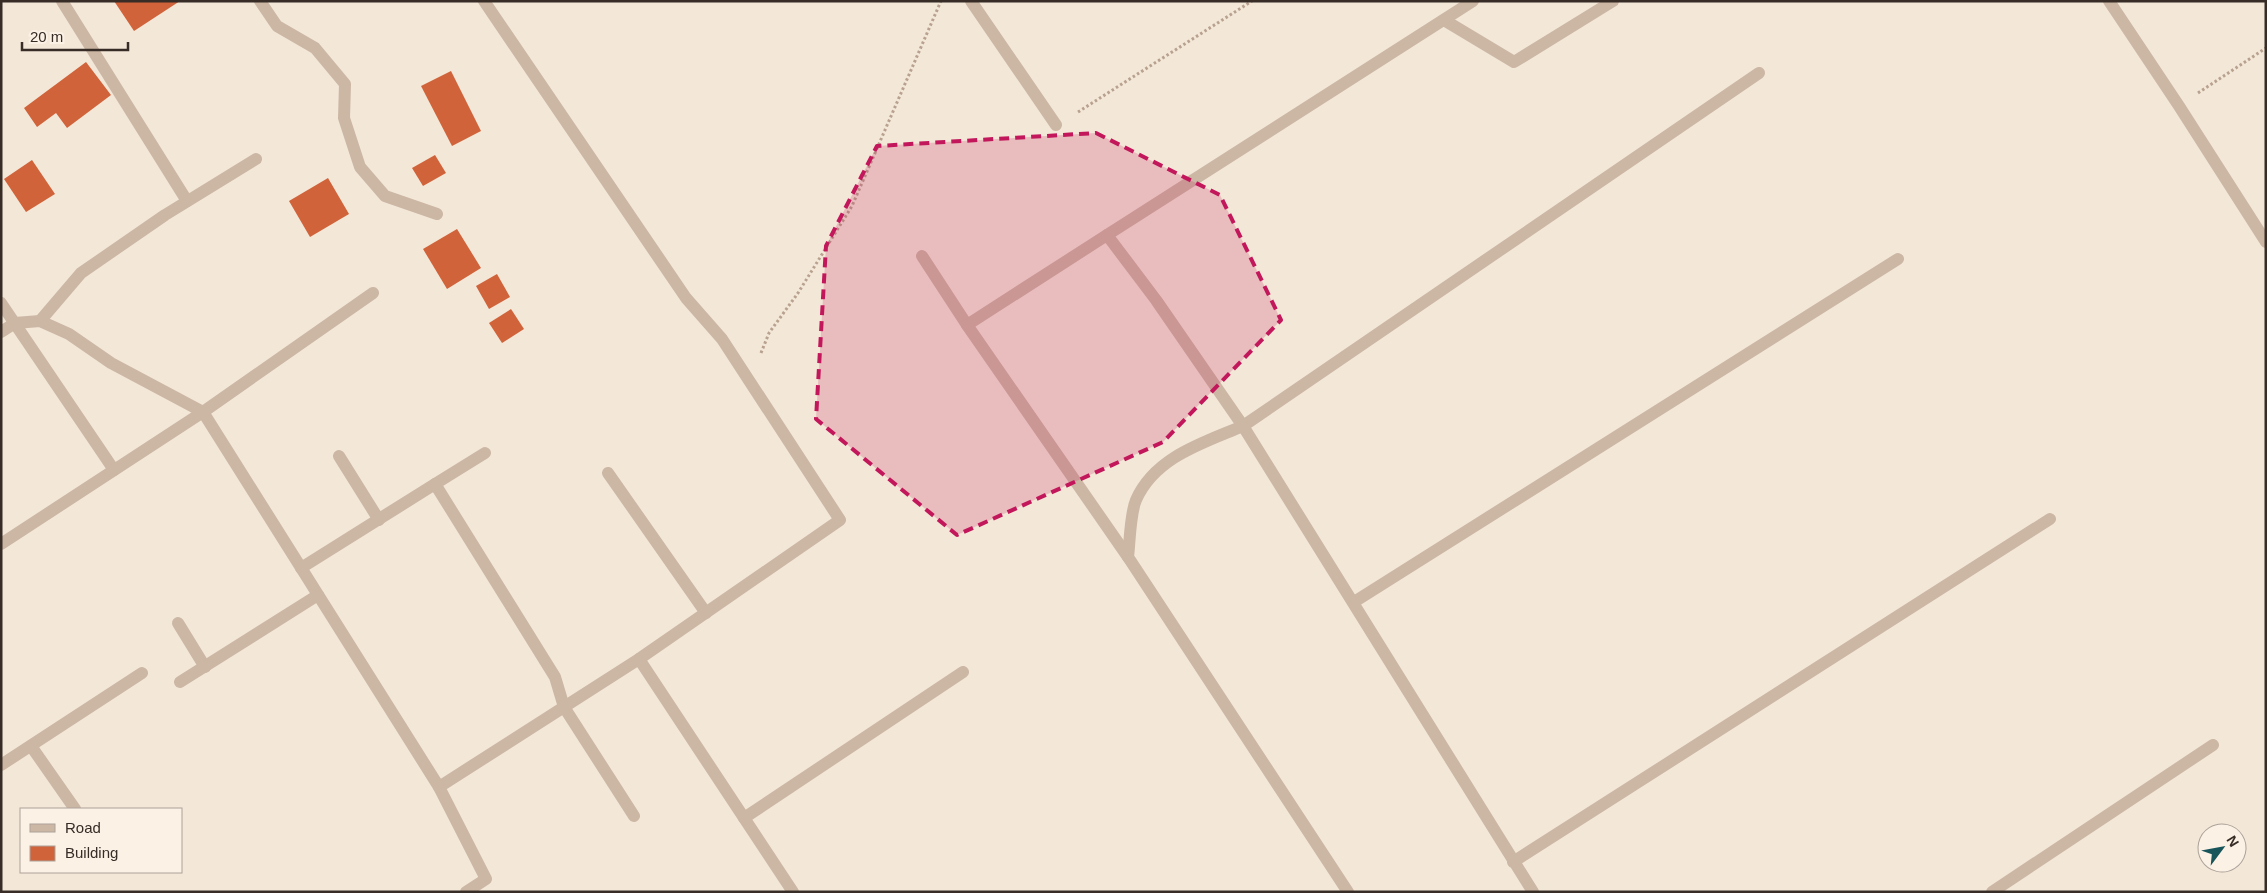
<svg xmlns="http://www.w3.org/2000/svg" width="2267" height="893" viewBox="0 0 2267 893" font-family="Arial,sans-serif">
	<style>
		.building { fill: #d0633a }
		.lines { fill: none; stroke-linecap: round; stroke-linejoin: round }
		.path { stroke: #b8a18e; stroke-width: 3; stroke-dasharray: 2.5 2.5; stroke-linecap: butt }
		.minor { stroke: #ccb7a4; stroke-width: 12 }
		.marked { fill: #c2185b; fill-opacity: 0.2; stroke: #c2185b; stroke-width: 4; stroke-dasharray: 10 6; stroke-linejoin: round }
	</style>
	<rect width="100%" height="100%" fill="#f3e7d8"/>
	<g class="building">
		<polygon points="114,1 180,1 134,31"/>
		<polygon points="86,62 111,95 67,128 56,113 37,127 24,108"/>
		<polygon points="451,71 481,131 452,146 421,86"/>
		<polygon points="435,155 446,173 423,186 412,168"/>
		<polygon points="32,160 55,194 26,212 4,179"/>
		<polygon points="328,178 349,214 310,237 289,201"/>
		<polygon points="457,229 481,268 447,289 423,249"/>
		<polygon points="497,274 510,297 489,309 476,286"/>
		<polygon points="511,309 524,329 502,343 489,323"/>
	</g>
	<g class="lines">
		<g class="path">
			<polyline points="2198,93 2266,48"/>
			<polyline points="1078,112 1252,1"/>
			<polyline points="761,353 769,333 798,293 852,206 941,1"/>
		</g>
		<g class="minor">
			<polyline points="62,1 187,201"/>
			<polyline points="260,1 277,26 315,48 345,84 344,118 360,167 385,196 437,214"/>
			<polyline points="971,1 1056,125"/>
			<polyline points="2109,1 2179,106 2266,242"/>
			<polyline points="1444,20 1514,62 1613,1"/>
			<polyline points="1107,235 1473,1"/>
			<polyline points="922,256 967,325 1128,557"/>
			<polyline points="1,303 114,470"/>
			<polyline points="40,321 81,273 165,215 256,159"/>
			<polyline points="967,325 1107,235 1156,300 1243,426 1533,892"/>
			<polyline points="1,332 15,323 40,321 69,334 111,363 203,412 373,293"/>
			<polyline points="485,453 435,484 555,677 564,707 634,816"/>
			<polyline points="339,456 379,520"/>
			<polyline points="608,473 706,613"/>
			<polyline points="1,544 203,412 439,787"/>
			<polyline points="301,568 435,484"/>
			<polyline points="1354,602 1898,259"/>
			<polyline points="178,623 205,667"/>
			<polyline points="639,659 793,892"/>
			<polyline points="180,682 318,595"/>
			<polyline points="31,746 75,809"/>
			<polyline points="1,765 142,673"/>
			<polyline points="744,818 963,672"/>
			<polyline points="1513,862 2050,519"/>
			<polyline points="466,892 486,879 439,787 639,659 840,520 722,339 686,298 484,1"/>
			<path d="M1348 892 1128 557C1130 541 1130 514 1136 500 1155 457 1203 443 1243 426L1759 73"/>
			<polyline points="1992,892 2213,745"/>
		</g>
	</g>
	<path class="marked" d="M1096 133 1220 195 1281 320 1163 442 957 535 816 419 826 246 877 146Z"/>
	<rect width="2267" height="893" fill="none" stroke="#372c26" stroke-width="5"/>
	<rect x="20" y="808" width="162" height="65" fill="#fbf1e5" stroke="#ada299"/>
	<rect x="30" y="824" width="25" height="8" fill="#ccb7a4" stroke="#ada299"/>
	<text x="65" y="833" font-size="15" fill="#372c26">Road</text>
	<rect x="30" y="846" width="25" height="15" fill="#d0633a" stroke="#ada299"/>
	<text x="65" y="858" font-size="15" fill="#372c26">Building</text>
	<g transform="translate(2222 848) rotate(58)"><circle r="24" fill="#fbf1e5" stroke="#ada299"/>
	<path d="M0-4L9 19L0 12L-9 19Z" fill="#18555b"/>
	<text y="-8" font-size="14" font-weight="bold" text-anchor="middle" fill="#372c26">N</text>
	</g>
	<path d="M22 42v8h106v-8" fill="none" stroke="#372c26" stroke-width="2.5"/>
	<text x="30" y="42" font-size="15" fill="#372c26" stroke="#fbf1e5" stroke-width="4" paint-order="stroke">20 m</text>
</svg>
